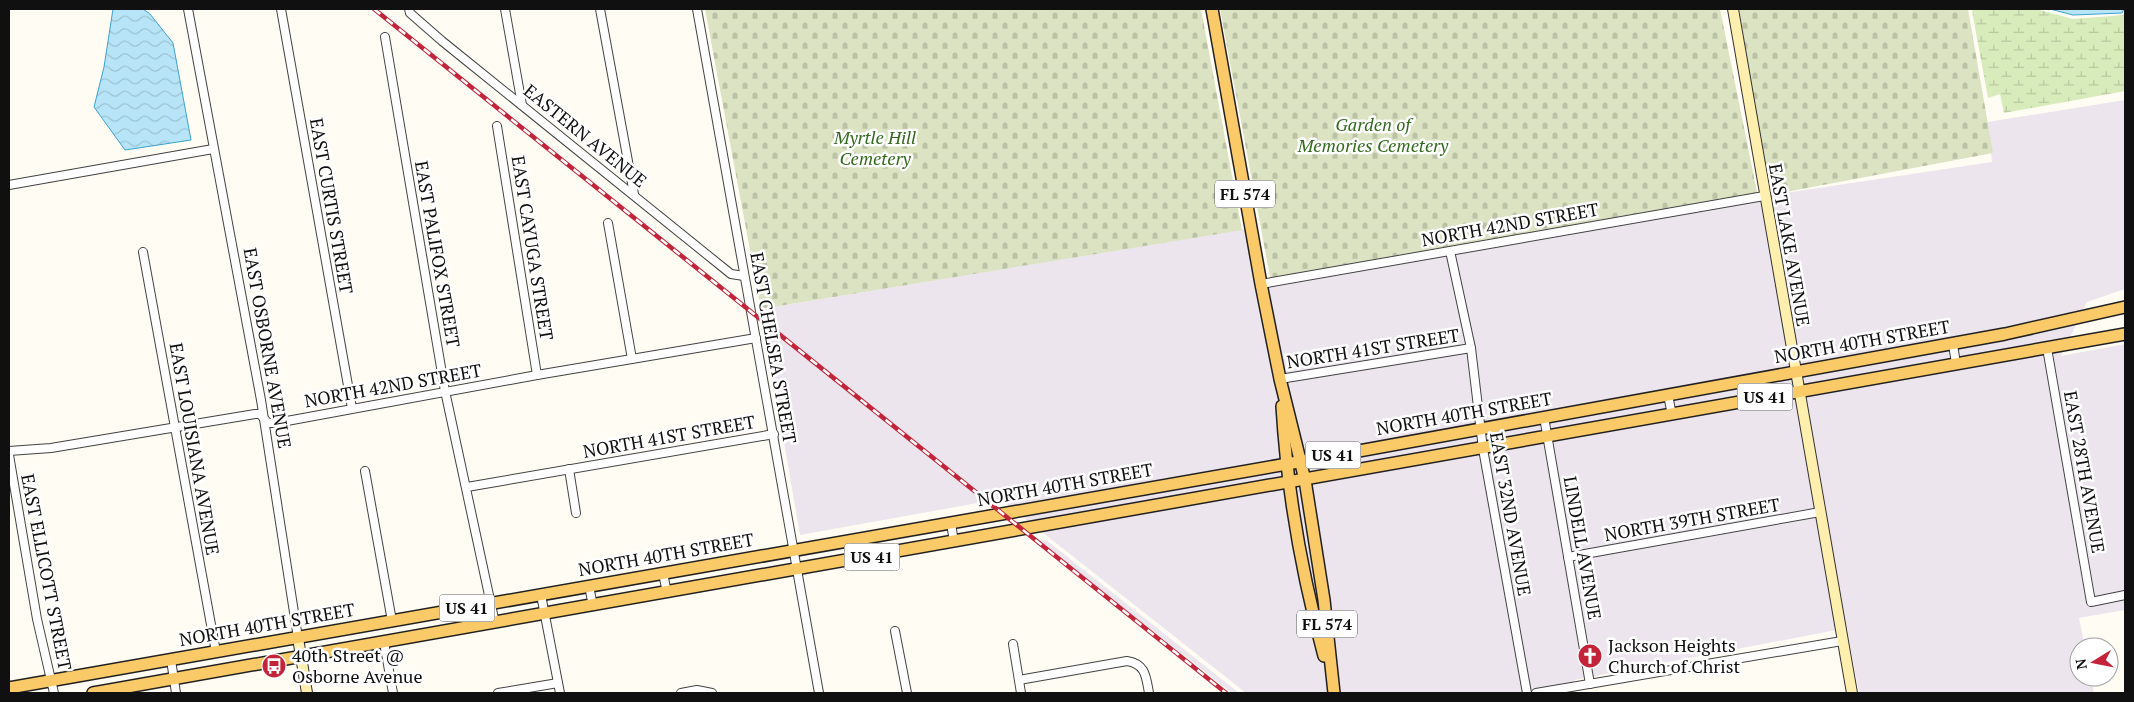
<svg xmlns="http://www.w3.org/2000/svg" width="2134" height="702" viewBox="0 0 2134 702" font-family="'PT Serif',serif">
	<style>
		.industrial { fill: #ece5ee }
		.wetland { fill: url(#wetland-marsh) }
		.cemetery { fill: url(#cemetery-stones) }
		.water { fill: url(#water-waves); stroke: #3ca2d0 }
		.lines { fill: none; stroke-linecap: round; stroke-linejoin: round }
		.street-casing { stroke: #434343; stroke-width: 10 }
		.secondary-casing { stroke: #323232; stroke-width: 12 }
		.primary-casing { stroke: #212121; stroke-width: 14 }
		.street { stroke: #fff; stroke-width: 8 }
		.secondary { stroke: #ffefae; stroke-width: 10 }
		.primary { stroke: #faca68; stroke-width: 11 }
		.rail-casing { stroke: #c4243a; stroke-width: 4.5 }
		.rail { stroke: #fff; stroke-width: 2.5; stroke-dasharray: 8; stroke-linecap: butt }
		.labels { text-anchor: middle; stroke-width: 5; stroke-linejoin: round; paint-order: stroke }
		.shield { fill: #fff; stroke: #585858; stroke-width: 1 }
		.shield-label { font-size: 16px; font-weight: bold; fill: #101010 }
		.park-label { font-size: 18px; font-style: italic; fill: #346a1e; stroke: #fff }
		.street-label { font-size: 18px; fill: #101010; stroke: #fff }
		.poi-label { font-size: 18px; fill: #101010; stroke: #fff; text-anchor: start }
	</style>
	<defs>
		<pattern id="wetland-marsh" width="20" height="14" patternUnits="userSpaceOnUse" patternTransform="scale(1.25)"><rect width="20" height="14" fill="#d8ebbb"/><path d="M1 5h8M5 5V1M11 12h8M15 12V8" fill="none" stroke="#b8c8a0"/></pattern>
		<pattern id="cemetery-stones" width="16" height="16" patternUnits="userSpaceOnUse" patternTransform="scale(1.25)"><rect width="16" height="16" fill="#dbe3c2"/><path d="M2 7V4a2 2 0 0 1 4 0v3zM10 15v-3a2 2 0 0 1 4 0v3z" fill="#bbc2a6"/></pattern>
		<pattern id="water-waves" width="16" height="10" patternUnits="userSpaceOnUse" patternTransform="scale(1.25)"><rect width="16" height="10" fill="#b7e5f7"/><path d="M0 5q4-4 8 0t8 0" fill="none" stroke="#9cc3d3"/></pattern>
	</defs>
	<rect width="100%" height="100%" fill="#fffcf3"/>
	<g class="industrial">
		<polygon points="2125,100 2125,289 2087,302 2061,356 2125,344 2125,610 2079,618 2085,647 2079,647 2079,677 2091,677 2094,693 1859,693 1847,628 1574,680 1576,693 1246,693 1000,499 800,535 761,309 1251,228 1261,284 1758,197 1992,162 1988,122"/>
		<polygon points="1046,540 1239,693 1232,693 1039,541"/>
	</g>
	<polygon class="wetland" points="1975,9 2036,9 2073,19 2125,15 2125,91 2004,113 2000,94 1988,98 1972,11"/>
	<g class="cemetery">
		<polygon points="705,9 1201,9 1242,230 761,309"/>
		<polygon points="1220,9 1720,9 1758,197 1271,282"/>
		<polygon points="1739,9 1968,9 1993,153 1770,195"/>
	</g>
	<g class="water">
		<polygon points="113,9 143,9 150,14 173,43 191,140 125,150 94,107 104,67"/>
		<polygon points="2050,9 2124,9 2122,13 2073,15"/>
	</g>
	<g class="lines">
		<defs>
			<g id="street">
				<polyline points="188,9 261,400 298,638"/>
				<polyline points="281,9 352,408"/>
				<polyline points="409,9 410,13 442,41 731,274 744,276"/>
				<polyline points="505,9 522,105"/>
				<polyline points="600,9 634,194"/>
				<polyline points="697,9 819,693"/>
				<polyline points="385,37 445,391 495,623"/>
				<polyline points="497,126 537,375"/>
				<polyline points="9,185 213,149"/>
				<polyline points="608,223 632,359"/>
				<polyline points="1450,251 1471,348 1483,449 1527,693"/>
				<polyline points="143,252 216,652"/>
				<polyline points="1261,284 1764,196"/>
				<polyline points="1953,344 1956,364"/>
				<polyline points="2047,348 2091,602 2125,595"/>
				<polyline points="1280,379 1471,348"/>
				<polyline points="1668,395 1672,415"/>
				<polyline points="1544,417 1590,684"/>
				<polyline points="9,451 51,448 255,414 260,414 268,423 276,423 537,375 756,338"/>
				<polyline points="9,455 37,619 54,693"/>
				<polyline points="569,469 576,513"/>
				<polyline points="365,471 392,621"/>
				<polyline points="467,487 774,434"/>
				<polyline points="951,523 954,542"/>
				<polyline points="1568,557 1820,512"/>
				<polyline points="663,573 667,593"/>
				<polyline points="589,586 593,606"/>
				<polyline points="541,595 560,693"/>
				<polyline points="895,631 907,693"/>
				<polyline points="384,642 393,693"/>
				<polyline points="1013,644 1021,693"/>
				<polyline points="171,660 176,693"/>
				<path d="M1019 680 1127 661C1146 664 1146 677 1149 693"/>
				<polyline points="498,693 558,683"/>
				<polyline points="681,693 697,690 712,693"/>
				<polyline points="1536,693 1842,641"/>
			</g>
			<g id="secondary">
				<polyline points="1733,9 1852,693"/>
				<polyline points="298,638 307,693"/>
			</g>
			<g id="primary">
				<polyline points="1212,9 1261,284 1280,379 1305,480 1324,600 1334,693"/>
				<path d="M1282 406C1287 490 1302 575 1324 656"/>
				<polyline points="9,688 1287,464 2005,334 2125,307"/>
				<polyline points="93,693 2125,334"/>
			</g>
		</defs>
		<use href="#street" class="street-casing"/>
		<use href="#secondary" class="secondary-casing"/>
		<use href="#primary" class="primary-casing"/>
		<use href="#street" class="street"/>
		<use href="#secondary" class="secondary"/>
		<use href="#primary" class="primary"/>
		<defs>
			<polyline id="rail" points="374,9 1226,693"/>
		</defs>
		<use href="#rail" class="rail-casing"/>
		<use href="#rail" class="rail"/>
	</g>
	<defs>
		<symbol id="church-disc" viewBox="-11 -11 22 22"><circle r="9.5" fill="#c4243a" stroke="#fff"/><path d="M-1.2-6h2.4v3.5h3.3v2.4h-3.3V6h-2.4V-.1h-3.3v-2.4h3.3Z" fill="#fff"/></symbol>
		<symbol id="bus-disc" viewBox="-11 -11 22 22"><circle r="9.5" fill="#c4243a" stroke="#fff"/><path d="M-5-6H5V4H4V6H2V4H-2V6H-4V4H-5ZM-3.5-4V0h7V-4ZM-3.5 1.2v1.5H-2V1.2ZM2 1.2v1.5H3.5V1.2Z" fill="#fff"/></symbol>
	</defs>
	<g fill-rule="evenodd">
		<use href="#church-disc" x="1576" y="642" width="28" height="28"/>
		<use href="#bus-disc" x="260" y="652" width="28" height="28"/>
	</g>
	<g class="labels">
		<g class="shield">
			<rect x="1215" y="180.5" width="60" height="27" rx="4"/>
			<rect x="1737.5" y="383.5" width="55" height="27" rx="4"/>
			<rect x="1305.5" y="441.5" width="55" height="27" rx="4"/>
			<rect x="844.5" y="543.5" width="55" height="27" rx="4"/>
			<rect x="439.5" y="594.5" width="55" height="27" rx="4"/>
			<rect x="1297" y="610.5" width="60" height="27" rx="4"/>
		</g>
		<g class="shield-label">
			<text x="1245" y="200">FL 574</text>
			<text x="1765" y="403">US 41</text>
			<text x="1333" y="461">US 41</text>
			<text x="872" y="563">US 41</text>
			<text x="467" y="614">US 41</text>
			<text x="1327" y="630">FL 574</text>
		</g>
		<g class="park-label">
			<text x="1373" y="131">Garden of<tspan x="1373" dy="21">Memories Cemetery</tspan></text>
			<text x="875" y="144">Myrtle Hill<tspan x="875" dy="21">Cemetery</tspan></text>
		</g>
		<g class="street-label">
			<text transform="translate(585 136) rotate(39)" y="6">EASTERN AVENUE</text>
			<text transform="translate(331 206) rotate(80)" y="6">EAST CURTIS STREET</text>
			<text transform="translate(1510 225) rotate(-10)" y="6">NORTH 42ND STREET</text>
			<text transform="translate(1789 245) rotate(80)" y="6">EAST LAKE AVENUE</text>
			<text transform="translate(532 248) rotate(81)" y="6">EAST CAYUGA STREET</text>
			<text transform="translate(437 254) rotate(80)" y="6">EAST PALIFOX STREET</text>
			<text transform="translate(1862 342) rotate(-10)" y="6">NORTH 40TH STREET</text>
			<text transform="translate(267 348) rotate(80)" y="6">EAST OSBORNE AVENUE</text>
			<text transform="translate(773 348) rotate(80)" y="6">EAST CHELSEA STREET</text>
			<text transform="translate(1373 349) rotate(-9)" y="6">NORTH 41ST STREET</text>
			<text transform="translate(393 386) rotate(-10)" y="6">NORTH 42ND STREET</text>
			<text transform="translate(1464 414) rotate(-10)" y="6">NORTH 40TH STREET</text>
			<text transform="translate(669 437) rotate(-10)" y="6">NORTH 41ST STREET</text>
			<text transform="translate(194 449) rotate(80)" y="6">EAST LOUISIANA AVENUE</text>
			<text transform="translate(2084 472) rotate(80)" y="6">EAST 28TH AVENUE</text>
			<text transform="translate(1065 485) rotate(-10)" y="6">NORTH 40TH STREET</text>
			<text transform="translate(1510 514) rotate(80)" y="6">EAST 32ND AVENUE</text>
			<text transform="translate(1692 520) rotate(-10)" y="6">NORTH 39TH STREET</text>
			<text transform="translate(1582 548) rotate(80)" y="6">LINDELL AVENUE</text>
			<text transform="translate(666 555) rotate(-10)" y="6">NORTH 40TH STREET</text>
			<text transform="translate(46 572) rotate(79)" y="6">EAST ELLICOTT STREET</text>
			<text transform="translate(267 625) rotate(-10)" y="6">NORTH 40TH STREET</text>
		</g>
		<g class="poi-label">
			<text x="1608" y="652">Jackson Heights<tspan x="1608" dy="21">Church of Christ</tspan></text>
			<text x="292" y="662">40th Street @<tspan x="292" dy="21">Osborne Avenue</tspan></text>
		</g>
	</g>
	<rect width="2134" height="702" fill="none" stroke="#101010" stroke-width="20"/>
	<g transform="translate(2094 662) rotate(260)"><circle r="24" fill="#ffffff" stroke="#9f9f9f"/>
	<path d="M0-4L9 19L0 12L-9 19Z" fill="#c4243a"/>
	<text y="-8" font-size="14" font-weight="bold" text-anchor="middle" fill="#101010">N</text>
	</g>
</svg>
